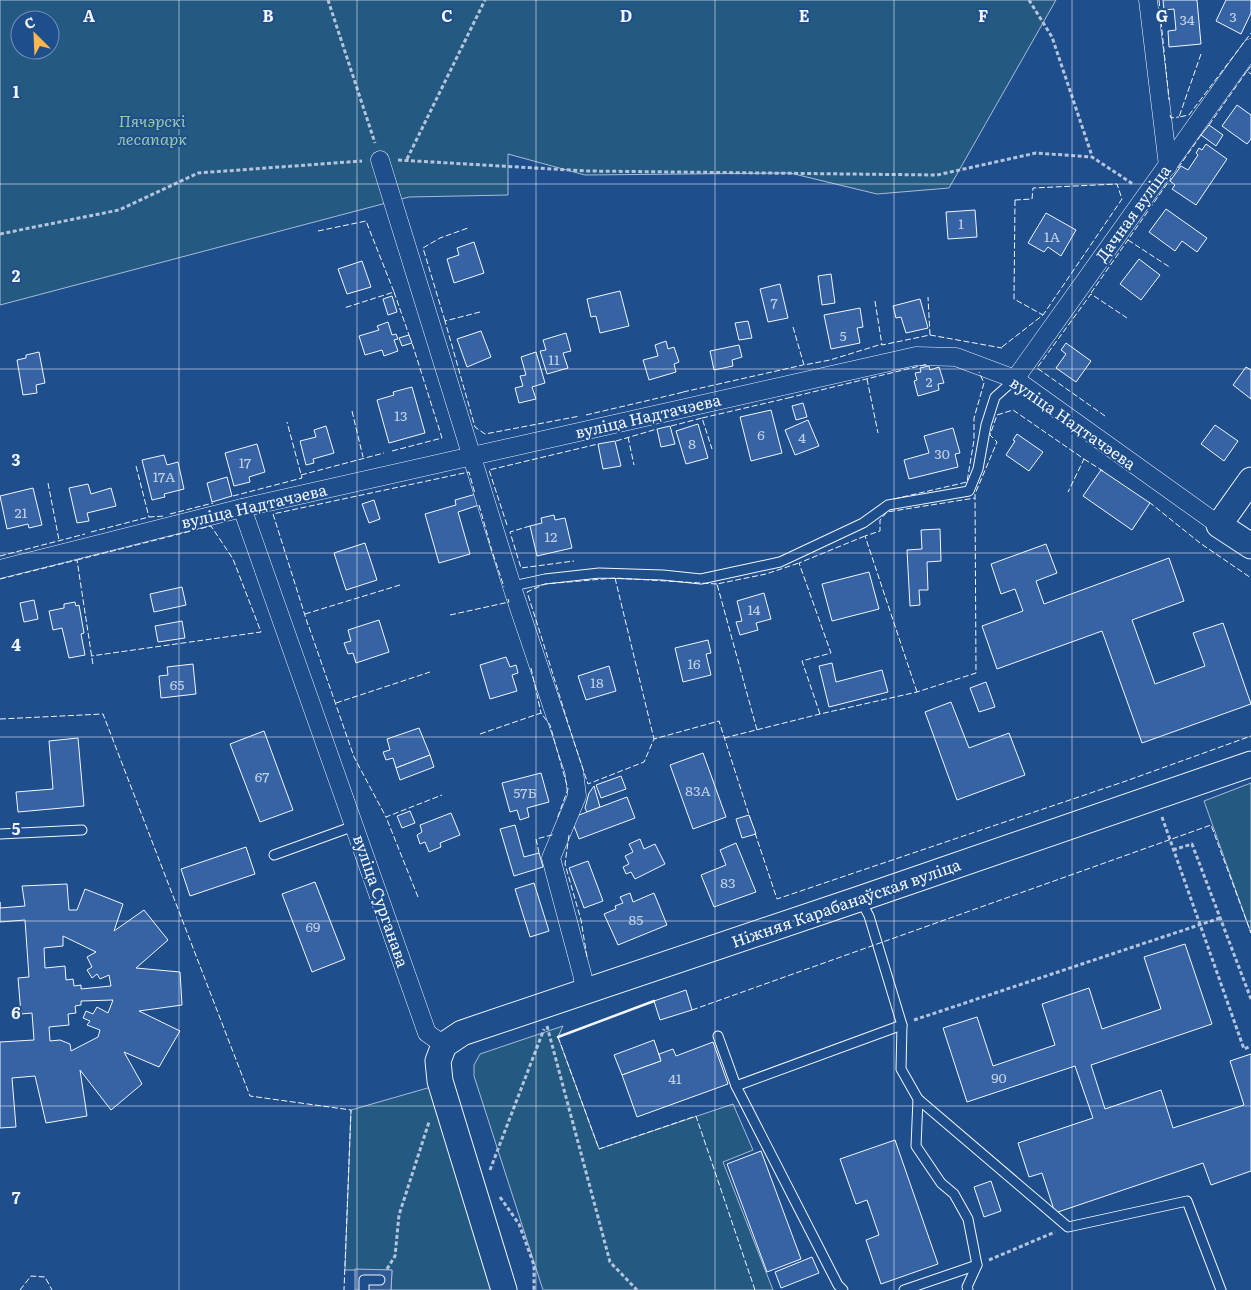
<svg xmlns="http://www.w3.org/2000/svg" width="1251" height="1290" viewBox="0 0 1251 1290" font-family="Literata,serif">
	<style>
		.green { fill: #245a82; stroke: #a8bbd7; fill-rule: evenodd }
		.parking { fill: #305b95; stroke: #a8bbd7 }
		.building { fill: #3563a3; stroke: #f2f6ff; fill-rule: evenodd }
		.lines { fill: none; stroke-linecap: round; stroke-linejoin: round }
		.lane-casing { stroke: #f2f6ff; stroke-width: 11 }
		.street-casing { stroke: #f2f6ff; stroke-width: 19 }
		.secondary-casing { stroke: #f2f6ff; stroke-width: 27 }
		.path { stroke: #b3c4dc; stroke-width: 3; stroke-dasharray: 4 2.5; stroke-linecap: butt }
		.lane { stroke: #1f4e8c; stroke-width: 9 }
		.street { stroke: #1f4e8c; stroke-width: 18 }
		.secondary { stroke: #1f4e8c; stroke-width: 25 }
		.fence { stroke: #f2f6ff; stroke-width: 1; stroke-dasharray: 6 2.5; stroke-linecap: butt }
		.wall { stroke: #f2f6ff; stroke-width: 2.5 }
		.grid { fill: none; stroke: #f2f6ff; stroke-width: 1; stroke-opacity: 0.55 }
		.labels { text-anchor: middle; stroke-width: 4; stroke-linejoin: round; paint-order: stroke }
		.number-label { font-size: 14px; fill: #c3d1e8 }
		.park-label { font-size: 16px; font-style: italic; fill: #97c8a6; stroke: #1f4e8c }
		.street-label { font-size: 16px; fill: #f2f6ff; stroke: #1f4e8c }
		.grid-label { font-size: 16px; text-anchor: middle; font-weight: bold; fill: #f2f6ff; stroke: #1f4e8c; stroke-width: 4; stroke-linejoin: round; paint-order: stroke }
	</style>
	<rect width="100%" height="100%" fill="#1f4e8c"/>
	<g class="green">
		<path d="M0 0H1056L949 188 877 194 790 173 585 175 508 154V195L409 197 0 305ZM20 20H50V50H20Z"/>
		<polygon points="1251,783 1251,933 1204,801"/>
		<polygon points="563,1026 558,1037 599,1149 733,1104 753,1150 723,1162 773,1290 543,1290 474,1076 474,1065 480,1054"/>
		<polygon points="431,1087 501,1290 391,1290 392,1270 345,1270 351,1110"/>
	</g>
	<polygon class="parking" points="355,1269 392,1270 391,1290 355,1290"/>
	<g class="building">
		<polygon points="1163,0 1197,0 1201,44 1169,47 1168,31 1176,30 1174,9 1164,10"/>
		<polygon points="1226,0 1251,0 1251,13 1241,34 1216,21"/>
		<polygon points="1237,105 1251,115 1251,139 1247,144 1222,126"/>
		<polygon points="1209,125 1223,135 1216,146 1201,135"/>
		<polygon points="1206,144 1227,159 1196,205 1172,189 1175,185 1170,181 1181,166 1188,170 1198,155 1196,153 1199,148 1202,150"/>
		<polygon points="1166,209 1207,238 1197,252 1182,241 1175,251 1149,232"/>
		<polygon points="975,210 977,237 948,239 946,212"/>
		<polygon points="1046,213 1076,230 1061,256 1048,247 1044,252 1028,243"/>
		<polygon points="474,242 484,273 454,283 447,259 459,255 457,248"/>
		<polygon points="1139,259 1160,275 1141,300 1120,284"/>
		<polygon points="362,261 371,287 347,294 338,269"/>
		<polygon points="831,274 835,303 822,305 818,276"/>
		<polygon points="780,284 788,318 768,322 760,289"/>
		<polygon points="620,291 629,326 600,333 596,316 591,317 587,299"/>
		<polygon points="392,296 397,312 388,315 383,299"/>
		<polygon points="920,299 928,328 906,333 901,317 896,318 893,306"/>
		<polygon points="860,308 863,327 857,328 860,343 831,349 824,315"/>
		<polygon points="748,321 752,338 739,340 735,323"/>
		<polygon points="388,322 392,335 396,334 398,339 394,340 398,351 384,356 382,350 365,355 359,336 379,330 377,326"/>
		<polygon points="481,331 491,357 467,367 457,339"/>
		<polygon points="566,333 571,351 563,353 568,368 547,374 540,351 546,350 543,340"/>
		<polygon points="409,335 412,343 402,346 399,338"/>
		<polygon points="666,341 668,349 674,347 679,362 674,364 676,372 649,380 643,360 658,356 655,345"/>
		<polygon points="1066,343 1091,361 1076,382 1056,368 1066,354 1061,350"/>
		<polygon points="739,345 742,357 732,360 733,366 714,370 710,351"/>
		<polygon points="39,352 45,383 36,385 37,393 23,395 17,360 26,358 26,355"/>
		<polygon points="536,352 545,383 532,387 536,399 519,403 515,388 523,386 520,376 526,375 521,357"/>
		<polygon points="929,366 930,370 939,367 944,383 938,384 939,390 918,396 914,381 917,380 915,373 921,372 920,368"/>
		<polygon points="1246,367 1251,370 1251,399 1233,385"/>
		<polygon points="412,387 425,433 389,443 377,400 394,395 393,392"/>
		<polygon points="803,403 807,417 796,420 792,406"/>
		<polygon points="771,410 782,453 751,461 740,417"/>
		<polygon points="808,420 819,446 795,455 785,430"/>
		<polygon points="698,424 708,458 686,464 676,431"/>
		<polygon points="1215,425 1238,441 1224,461 1201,444"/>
		<polygon points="326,426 334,453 313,459 314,463 306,465 300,441 316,437 314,430"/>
		<polygon points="670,426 675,444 661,447 657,429"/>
		<polygon points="953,428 960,453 955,454 958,467 909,479 904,460 929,453 924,436"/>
		<polygon points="1017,434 1043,452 1029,471 1006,455 1015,441 1013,440"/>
		<polygon points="615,441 621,466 603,469 598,444"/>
		<polygon points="257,444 265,472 249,477 250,482 234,486 225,453"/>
		<polygon points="164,455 167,465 178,462 184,489 164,494 165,497 152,500 142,460"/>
		<polygon points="1101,470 1150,503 1132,530 1083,496"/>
		<polygon points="227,477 232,496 212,502 207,483"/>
		<polygon points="88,484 91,494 111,488 116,506 87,513 89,521 77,523 69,488"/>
		<polygon points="33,488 42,525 29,528 28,524 7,529 0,496"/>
		<polygon points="476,494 479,505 458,512 470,554 439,563 425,514 456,505 455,500"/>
		<polygon points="374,500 380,519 369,523 362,504"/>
		<polygon points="554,515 555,520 565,518 572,548 537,556 530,526 542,523 541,518"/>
		<polygon points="940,529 941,561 927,562 928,590 919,590 920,605 910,606 907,550 922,549 921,530"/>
		<polygon points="365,543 377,580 346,590 334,553"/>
		<polygon points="1046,544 1057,573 1036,581 1044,604 1169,558 1184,601 1132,620 1155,684 1205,666 1193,633 1223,623 1251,704 1142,743 1102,631 997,669 982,626 1023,611 1015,589 1001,594 991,564"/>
		<polygon points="869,572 879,609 832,621 822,584"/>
		<polygon points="182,587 186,605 154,612 150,594"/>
		<polygon points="764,593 771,619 756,623 758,630 740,635 736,622 742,621 737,601"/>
		<polygon points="34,600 38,619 24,622 20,603"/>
		<polygon points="75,602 76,606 79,605 84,633 81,634 85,655 69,658 62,628 53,630 49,611 64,608 64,604"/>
		<polygon points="379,620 389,652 356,663 353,653 348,654 344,643 351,641 348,630"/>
		<polygon points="182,621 185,638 158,642 155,626"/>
		<polygon points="708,640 711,653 706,654 711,675 683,682 675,648"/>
		<polygon points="506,657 510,667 516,665 518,673 512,675 517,691 490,699 480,665"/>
		<polygon points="832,663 836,682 882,670 888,692 829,707 819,666"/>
		<polygon points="193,664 196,694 161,698 159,676 168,675 167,667"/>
		<polygon points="609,666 616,691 586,700 578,676"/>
		<polygon points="986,682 995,707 979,712 970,688"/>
		<polygon points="951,702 969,748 1009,733 1025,775 957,800 925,712"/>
		<polygon points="419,728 430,755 396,768 393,758 386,760 383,752 390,750 387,739"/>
		<polygon points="264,731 293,810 260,822 230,744"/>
		<polygon points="78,738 84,806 18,812 16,792 53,789 49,741"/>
		<polygon points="703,753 726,817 693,829 670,765"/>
		<polygon points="430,755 434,767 400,780 396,768"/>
		<polygon points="541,773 549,802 527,808 529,817 520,820 517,810 510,812 502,783"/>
		<polygon points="621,776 626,789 601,798 596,785"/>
		<polygon points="594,786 600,807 587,812 585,808 589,793"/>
		<polygon points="627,797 635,818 579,839 571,818"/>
		<polygon points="410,811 415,823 402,828 397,816"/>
		<polygon points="451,813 460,835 440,843 441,847 429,852 425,842 420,844 417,835 422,832 420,825"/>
		<polygon points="749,815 756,834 742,838 736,819"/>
		<polygon points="515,825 524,857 539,853 543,867 514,876 500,829"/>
		<polygon points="640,839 644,849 655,844 665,864 635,879 631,872 626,874 623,867 629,864 625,856 633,852 629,844"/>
		<polygon points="736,843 756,892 714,907 701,875 726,865 720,850"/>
		<polygon points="246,847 255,874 190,896 181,869"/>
		<polygon points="588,861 603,901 584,908 569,868"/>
		<polygon points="315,882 345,959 312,972 282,894"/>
		<polygon points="534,883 549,931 530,937 515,889"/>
		<path d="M67 884 69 910H77L85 889 123 904 114 931 144 910 168 940 136 968 180 972 182 1005 139 1011 180 1031 159 1067 124 1052 142 1084 111 1110 80 1070 87 1116 46 1123 35 1076 12 1078 16 1127 0 1128V1042L34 1040 32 1013 21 1014 18 978 29 977 25 920 0 922V902V908L25 906 22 886ZM63 936 96 952 87 957 92 967 87 970 92 978 97 974 100 979 109 975 111 986 81 989V985L74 986 73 979 66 980 65 966 45 968 44 948 63 946ZM113 1000 108 1013 97 1007 93 1014 86 1011 83 1018 90 1021 87 1025 100 1030 98 1037 71 1051 70 1044 60 1040 50 1041 49 1027 69 1025 68 1014 76 1013 75 1006 81 1005V1001Z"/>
		<polygon points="630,893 633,902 654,893 667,925 618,945 604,914 616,909 615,906 623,903 620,897"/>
		<polygon points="1185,944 1212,1024 1091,1065 1105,1109 1161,1090 1173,1128 1244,1105 1230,1061 1251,1054 1251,1171 1211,1185 1203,1163 1055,1213 1042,1173 1029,1177 1018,1143 1093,1118 1075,1066 967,1102 943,1028 977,1017 993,1066 1055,1045 1042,1004 1089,988 1102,1029 1161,1009 1144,957"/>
		<polygon points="686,990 692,1010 660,1020 654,1001"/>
		<polygon points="654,1040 661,1061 622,1075 614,1055"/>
		<polygon points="713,1042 728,1084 637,1117 622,1075 661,1061 659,1054 673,1049 676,1056"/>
		<polygon points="895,1140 938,1264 881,1284 866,1240 879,1235 867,1200 856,1204 840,1159"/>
		<polygon points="761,1151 801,1259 767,1272 727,1164"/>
		<polygon points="991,1181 1001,1211 984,1217 974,1187"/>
		<polygon points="812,1257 819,1273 781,1288 775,1272"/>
	</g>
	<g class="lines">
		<defs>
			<g id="lane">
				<polyline points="513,586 545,579 599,573 663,575 701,579 738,571 780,562 863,523 888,505 969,491 978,469 986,425 995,397 1015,379"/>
				<polyline points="0,834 82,830"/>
				<polyline points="274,855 354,826"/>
				<polyline points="861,901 869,916 902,1025 901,1069 918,1099 916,1146 941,1183 954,1194 968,1219 977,1265 967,1287 968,1290"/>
				<polyline points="718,1036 736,1086 838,1285 843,1290"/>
				<polyline points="736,1086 902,1025"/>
				<polyline points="918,1099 1068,1227 1187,1201 1221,1290"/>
				<polyline points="364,1290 364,1280 380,1280"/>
				<polyline points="904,1290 977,1265"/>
			</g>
			<g id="street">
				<polyline points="1148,0 1168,166"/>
				<polyline points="380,160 514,593 574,771 577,796 551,858 582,974 585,990"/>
				<polyline points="1015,379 1251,48"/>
				<polyline points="242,508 427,1033 444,1045"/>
				<polyline points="0,569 242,508 916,356 956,357 1015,379 1219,525"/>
			</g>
			<g id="secondary">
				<polyline points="1251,480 1219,525 1251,546"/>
				<polyline points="504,1290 440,1081 438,1061 444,1045 462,1033 859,899 1251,764"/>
			</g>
		</defs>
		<use href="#lane" class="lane-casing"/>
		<use href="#street" class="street-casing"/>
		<use href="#secondary" class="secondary-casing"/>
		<g class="path">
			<polyline points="328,0 375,143"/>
			<polyline points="1029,0 1052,37 1092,156"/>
			<polyline points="407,159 485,0"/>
			<polyline points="398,160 587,171 937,175 1036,153 1092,157 1133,184"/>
			<polyline points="0,234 119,210 198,173 362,161"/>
			<polyline points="1162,817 1244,1049 1251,1046"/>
			<polyline points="1173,850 1192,844 1251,999"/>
			<polyline points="914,1020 1220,918"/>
			<polyline points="547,1026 610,1262 637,1290"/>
			<polyline points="490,1170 544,1029"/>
			<polyline points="500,1197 519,1224 534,1265 534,1290"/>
			<polyline points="989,1260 1055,1232"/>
			<polyline points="387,1269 395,1256 399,1215 429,1122"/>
		</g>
		<use href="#lane" class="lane"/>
		<use href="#street" class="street"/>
		<use href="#secondary" class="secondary"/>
		<g class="fence">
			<polyline points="1159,0 1160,10"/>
			<polyline points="1161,21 1169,100"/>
			<polyline points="1201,54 1179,117 1189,115 1251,33"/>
			<polyline points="1247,71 1251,66"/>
			<polyline points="1170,115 1171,118 1179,117"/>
			<polyline points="1209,125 1247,71 1251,74"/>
			<polyline points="1178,168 1201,135"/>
			<polyline points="1015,200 1014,299 1043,315"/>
			<polyline points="318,231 366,221 394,292 344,308"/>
			<polyline points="1128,240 1171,268"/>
			<polyline points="394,292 409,335"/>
			<polyline points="1091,293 1171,178"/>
			<polyline points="875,301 882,345 930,335 928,297"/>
			<polyline points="480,312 445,321 475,427 485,434 580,416"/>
			<polyline points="445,321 423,248 440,238 468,228"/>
			<polyline points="793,327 804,365 830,360 882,344"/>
			<polyline points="930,335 1002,348"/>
			<polyline points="1002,347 1043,315 1122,199 1117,184 1033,188 1032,199 1015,200"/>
			<polyline points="867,379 878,433"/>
			<polyline points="683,392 803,365"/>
			<polyline points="788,398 928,364"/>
			<polyline points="352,411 363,457"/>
			<polyline points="586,415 684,392"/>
			<polyline points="1105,416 1037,368 1091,294 1127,318"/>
			<polyline points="702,418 788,398"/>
			<polyline points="671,426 702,418 712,449"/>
			<polyline points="628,437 634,465"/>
			<polyline points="616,441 657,429"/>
			<polyline points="392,451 442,438 412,343"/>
			<polyline points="1084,459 1103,471"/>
			<polyline points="136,466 149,517"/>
			<polyline points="301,475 384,453"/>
			<polyline points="48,483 59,540"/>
			<polyline points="233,496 302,478 287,422"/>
			<polyline points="894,499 967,482 974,440 974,418 984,383 979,372"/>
			<polyline points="1149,502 1200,543 1251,578"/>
			<polyline points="479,505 492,551"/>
			<polyline points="170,514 213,503"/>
			<polyline points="507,525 489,470 598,444"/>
			<polyline points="530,526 510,532 521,568 574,561"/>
			<polyline points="91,532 149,517 165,516"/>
			<polyline points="493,554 504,587"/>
			<polyline points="0,556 85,534"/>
			<polyline points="77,560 211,526 233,559 261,632 91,656"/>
			<polyline points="615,578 654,739"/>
			<polyline points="0,579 77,560 93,665"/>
			<path d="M717 584 615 578 545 584 527 592C548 656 566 720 588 784L644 762 654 739 719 721 750 818"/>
			<polyline points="305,614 400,585"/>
			<polyline points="450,615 509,602 508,599"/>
			<polyline points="308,625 273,514 469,472 475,494"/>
			<polyline points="309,627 354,757 386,817"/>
			<polyline points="531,668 541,713"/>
			<polyline points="917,692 865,536 880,531 880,520 887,512 975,498"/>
			<polyline points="336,703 430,672"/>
			<polyline points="820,714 802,661 831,653 799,563 865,536"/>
			<polyline points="0,719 103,714 250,1096 351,1110 344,1290"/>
			<polyline points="757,730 717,584 766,574 799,563"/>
			<polyline points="480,734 541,713 550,725 568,789 557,819"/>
			<polyline points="724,738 820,714 917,692 976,673 975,494 997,442 990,435 997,415 1013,410 1084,459 1068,492"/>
			<polyline points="755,833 777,899 1126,781 1251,736"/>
			<polyline points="569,835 565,864 581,920 587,957"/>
			<polyline points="539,853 536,839 552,835 553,833"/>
			<polyline points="418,897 386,817 442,795"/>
			<polyline points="692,1010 1211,825 1251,933"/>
			<polyline points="558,1037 599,1149 696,1116 755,1290"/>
			<polyline points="20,1290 31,1276 45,1277 52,1290"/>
		</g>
		<polyline class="wall" points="558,1037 654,1001"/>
	</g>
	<path class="grid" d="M179 0V1290M357 0V1290M536 0V1290M715 0V1290M894 0V1290M1072 0V1290M0 184H1251M0 369H1251M0 553H1251M0 737H1251M0 921H1251M0 1106H1251"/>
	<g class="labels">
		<g class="number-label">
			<text x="1233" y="22">3</text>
			<text x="1187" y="25">34</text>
			<text x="961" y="229">1</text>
			<text x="1052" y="242">1А</text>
			<text x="774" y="308">7</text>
			<text x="843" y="341">5</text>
			<text x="554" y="365">11</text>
			<text x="929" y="387">2</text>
			<text x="401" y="421">13</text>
			<text x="761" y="440">6</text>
			<text x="802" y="443">4</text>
			<text x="692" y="449">8</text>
			<text x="942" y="459">30</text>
			<text x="245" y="468">17</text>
			<text x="164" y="482">17А</text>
			<text x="21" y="518">21</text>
			<text x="551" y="542">12</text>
			<text x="754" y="615">14</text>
			<text x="694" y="669">16</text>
			<text x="597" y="688">18</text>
			<text x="177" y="690">65</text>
			<text x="262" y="782">67</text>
			<text x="698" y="796">83А</text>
			<text x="525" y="798">57Б</text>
			<text x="728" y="888">83</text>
			<text x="636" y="925">85</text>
			<text x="313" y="932">69</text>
			<text x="999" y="1083">90</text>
			<text x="675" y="1084">41</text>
		</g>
		<g class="park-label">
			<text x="152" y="127">Пячэрскі<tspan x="152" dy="18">лесапарк</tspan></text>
		</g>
		<g class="street-label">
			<text transform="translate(1133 213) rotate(-54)" y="6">Дачная вуліца</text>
			<text transform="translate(648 416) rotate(-13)" y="6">вуліца Надтачэева</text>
			<text transform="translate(1073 423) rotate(35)" y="6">вуліца Надтачэева</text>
			<text transform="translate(254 506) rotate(-13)" y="6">вуліца Надтачэева</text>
			<text transform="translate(381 901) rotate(71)" y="6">вуліца Сурганава</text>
			<text transform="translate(846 903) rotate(-19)" y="6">Ніжняя Карабанаўская вуліца</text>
		</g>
	</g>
	<g class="grid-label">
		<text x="89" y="22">A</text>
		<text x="268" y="22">B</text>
		<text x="447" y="22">C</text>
		<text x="626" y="22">D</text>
		<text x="804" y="22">E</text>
		<text x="983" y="22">F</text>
		<text x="1162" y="22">G</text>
		<text x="16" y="98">1</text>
		<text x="16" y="282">2</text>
		<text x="16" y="466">3</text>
		<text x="16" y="651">4</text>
		<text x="16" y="835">5</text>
		<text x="16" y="1019">6</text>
		<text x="16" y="1204">7</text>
	</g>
	<g transform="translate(35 35) rotate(336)"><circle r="24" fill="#1f4e8c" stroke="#7391ba"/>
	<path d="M0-4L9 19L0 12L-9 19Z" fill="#ffb74d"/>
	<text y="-8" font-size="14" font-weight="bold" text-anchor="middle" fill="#f2f6ff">С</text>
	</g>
</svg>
